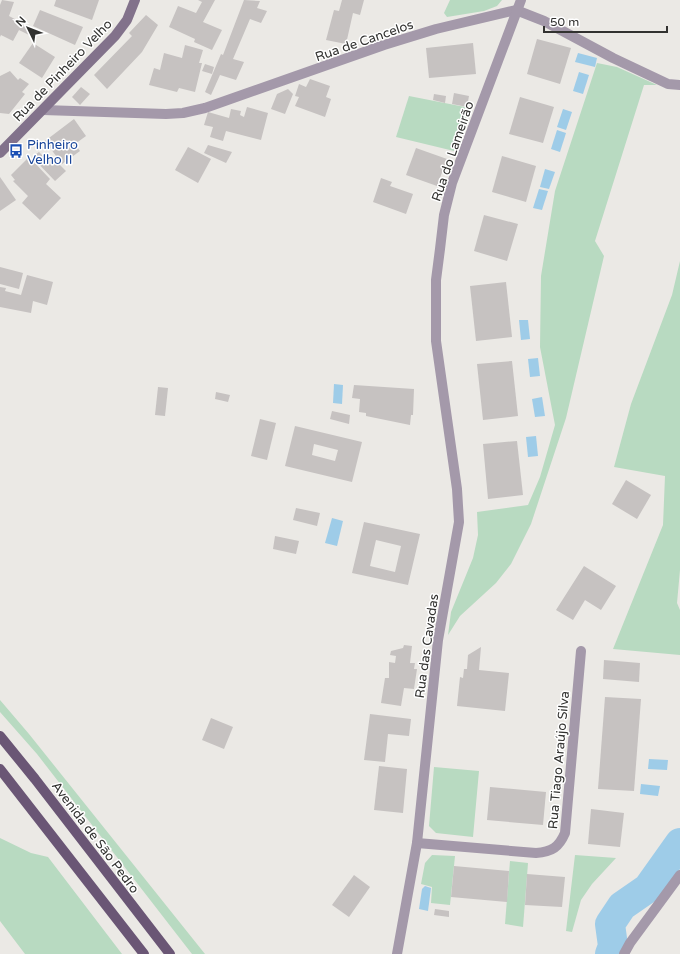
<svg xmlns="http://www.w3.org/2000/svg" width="680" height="954" viewBox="0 0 680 954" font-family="'Varela Round',sans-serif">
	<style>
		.green { fill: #b8dac1 }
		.water { fill: #9ecce8 }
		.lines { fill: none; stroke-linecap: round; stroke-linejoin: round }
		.river { stroke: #9ecce8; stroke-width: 30 }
		.building { fill: #c6c2c1; fill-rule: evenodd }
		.street { stroke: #a499aa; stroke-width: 10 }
		.secondary { stroke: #82728b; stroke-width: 10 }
		.primary { stroke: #6a5675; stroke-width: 10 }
		.labels { text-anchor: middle; stroke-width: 3; stroke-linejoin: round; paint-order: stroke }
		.street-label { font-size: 13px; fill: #323230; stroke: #fff }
		.transit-label { font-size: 13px; fill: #164399; stroke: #fff; text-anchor: start }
	</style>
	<rect width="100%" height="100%" fill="#ebe9e5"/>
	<g class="green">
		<polygon points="450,0 502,0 497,6 484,11 447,17 444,13"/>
		<polygon points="597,63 617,67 657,85 644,85 595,241 604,256 566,418 531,524 511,564 496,583 460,616 448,635 451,612 473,558 478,535 477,512 528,505 540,477 555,425 540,347 541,276 555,191"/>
		<polygon points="409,96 470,108 454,151 396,137"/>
		<polygon points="680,261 680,570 677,603 680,610 680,655 613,649 663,525 665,476 614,467 631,404 672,295"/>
		<polygon points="0,700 29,734 205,954 192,954 37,754 0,712"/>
		<polygon points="434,767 479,771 473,837 436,833 429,826"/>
		<polygon points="0,838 31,853 48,857 122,954 25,954 0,921"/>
		<polygon points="432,855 455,856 450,905 431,903 432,887 421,884 425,863"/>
		<polygon points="575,855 616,858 592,884 581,900 572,932 566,931"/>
		<polygon points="510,861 528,863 523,927 505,924"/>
	</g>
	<g class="water">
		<polygon points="578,53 597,58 595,67 575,62"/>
		<polygon points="579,72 589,75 583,94 573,91"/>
		<polygon points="563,109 572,112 566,130 557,127"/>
		<polygon points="557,130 566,133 560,152 551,149"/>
		<polygon points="545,169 555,172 549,189 540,187"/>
		<polygon points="539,189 548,191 542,210 533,208"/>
		<polygon points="519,320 528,320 530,339 521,340"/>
		<polygon points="538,358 540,376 530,377 528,359"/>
		<polygon points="334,384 343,385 342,404 333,403"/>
		<polygon points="542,397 545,416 535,417 532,399"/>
		<polygon points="536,436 538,456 528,457 526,437"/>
		<polygon points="332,518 343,521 337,546 325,543"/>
		<polygon points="649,759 668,760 667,770 648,769"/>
		<polygon points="641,784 660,786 658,796 640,794"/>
		<polygon points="425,886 431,888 428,911 419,909 422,889"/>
	</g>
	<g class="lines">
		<polyline class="river" points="610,954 613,946 610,924 622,906 648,888 680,843"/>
	</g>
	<g class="building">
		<polygon points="2,0 14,2 9,16 32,28 29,35 19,30 13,41 1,35 0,37 0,5"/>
		<polygon points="56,0 99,0 92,20 54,6"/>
		<polygon points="198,0 215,0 203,22 222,30 212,50 194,42 195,39 169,27 178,6 196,13 202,2"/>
		<polygon points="244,0 260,1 257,8 267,11 261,23 250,19 233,59 244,62 236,80 220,75 211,95 205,92 221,54 223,55"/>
		<polygon points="342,0 364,0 360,15 353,13 346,44 326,40 334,10 339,11"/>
		<polygon points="40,10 83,27 75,45 33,26"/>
		<polygon points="146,15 158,25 142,52 107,89 94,75 132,36 129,33"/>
		<polygon points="537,39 571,48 560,84 527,74"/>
		<polygon points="33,43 55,57 42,78 19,63"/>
		<polygon points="473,43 476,74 429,78 426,48"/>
		<polygon points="185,45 203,50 199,63 202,63 195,92 179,88 177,92 149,85 154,68 160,70 164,53 182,58"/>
		<polygon points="205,64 214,67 212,74 202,71"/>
		<polygon points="10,71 18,80 20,78 29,84 22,92 25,94 9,114 0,113 0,76"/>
		<polygon points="310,79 330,86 326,97 331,99 325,117 295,106 299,97 295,96 299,84 306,87"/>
		<polygon points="81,87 90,94 80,105 72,97"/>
		<polygon points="288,89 293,94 285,114 271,109 277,94"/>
		<polygon points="454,93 469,96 467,107 452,104"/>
		<polygon points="434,94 446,96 445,103 433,100"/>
		<polygon points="520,97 554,107 543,143 509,134"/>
		<polygon points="247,107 268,113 261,140 226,131 223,141 210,137 213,127 204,125 208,112 229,118 231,109 241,111 240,115 244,117"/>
		<polygon points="74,119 86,136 75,144 80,151 62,164 45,141"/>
		<polygon points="208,145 232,152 226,163 204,153"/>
		<polygon points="188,147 211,159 198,183 175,170"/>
		<polygon points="416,148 447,159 437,186 406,175"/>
		<polygon points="39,152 48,161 52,157 66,171 55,181 32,157"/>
		<polygon points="502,156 536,166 526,202 492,192"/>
		<polygon points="29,157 50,179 46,184 61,198 40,220 22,203 28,196 13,181 15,180 11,175"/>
		<polygon points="0,177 16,200 0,211"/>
		<polygon points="381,178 392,182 390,186 413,194 406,214 373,202"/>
		<polygon points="484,215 518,224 507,261 474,251"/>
		<polygon points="0,267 23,273 19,289 0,284"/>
		<polygon points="27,275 53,282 47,305 33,301 31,313 0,307 0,287 6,288 5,291 21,295"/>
		<polygon points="506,282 512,337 476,341 470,286"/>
		<polygon points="512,361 518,416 483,420 477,364"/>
		<polygon points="354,385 414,389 413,415 411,415 410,425 366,416 366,413 359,412 360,399 352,398"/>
		<polygon points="158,387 168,388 165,416 155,415"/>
		<polygon points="216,392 230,395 228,402 215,399"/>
		<polygon points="332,411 350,415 349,424 330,419"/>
		<polygon points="260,419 276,423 267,460 251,456"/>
		<path d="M295 426 362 442 352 482 285 466ZM314 444 338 450 335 461 312 455Z"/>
		<polygon points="517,441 523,495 488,499 483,444"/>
		<polygon points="626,480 651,495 637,519 612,504"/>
		<polygon points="296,508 320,513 317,526 293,520"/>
		<path d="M364 522 420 534 408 585 352 573ZM376 540 401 546 395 572 370 566Z"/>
		<polygon points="275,536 299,541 296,554 273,549"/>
		<polygon points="584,566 616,586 601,610 585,600 573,620 556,610"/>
		<polygon points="404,645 412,646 410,663 415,663 414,669 417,669 414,689 404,688 401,706 381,703 385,678 389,678 389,662 395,663 396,656 390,655 391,651 403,648"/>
		<polygon points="481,647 479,670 509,673 505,711 457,706 460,677 463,678 464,669 467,669 468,655"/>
		<polygon points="604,660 640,663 639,682 603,679"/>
		<polygon points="605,697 641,699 634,791 598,789"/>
		<polygon points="370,714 411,719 409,736 388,734 385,762 364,760"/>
		<polygon points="211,718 233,727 224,749 202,740"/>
		<polygon points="379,766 407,769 403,813 374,810"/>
		<polygon points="490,787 546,792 543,825 487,820"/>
		<polygon points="591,809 624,813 620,847 588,844"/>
		<polygon points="454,866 509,871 507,902 451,897"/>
		<polygon points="527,874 565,877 562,907 525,905"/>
		<polygon points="354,875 370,887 349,917 332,905"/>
		<polygon points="435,909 449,911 449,917 434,915"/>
	</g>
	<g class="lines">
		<g class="street">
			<polyline points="43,110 166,114 183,113 205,108 384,45 436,29 516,10 544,21 613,58 668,84 680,85"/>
			<path d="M417 843 536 853C552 852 559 847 565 833L581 651"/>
			<polyline points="397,954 417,843 438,640 459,522 457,489 436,341 436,280 440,249 444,215 452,183 521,0"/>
			<polyline points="624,954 630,943 680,875"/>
		</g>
		<polyline class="secondary" points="0,153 115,36 127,20 135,0"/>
		<g class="primary">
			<polyline points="0,736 35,779 170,954"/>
			<polyline points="0,769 144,954"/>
		</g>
	</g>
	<defs>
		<symbol id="bus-bare" viewBox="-9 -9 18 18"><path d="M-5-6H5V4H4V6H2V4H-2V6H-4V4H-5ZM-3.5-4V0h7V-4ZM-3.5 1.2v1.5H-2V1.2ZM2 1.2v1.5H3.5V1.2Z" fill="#1a4fb4" stroke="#fff" stroke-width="2.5" paint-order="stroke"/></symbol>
	</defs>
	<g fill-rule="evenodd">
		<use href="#bus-bare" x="6" y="141" width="20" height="20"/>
	</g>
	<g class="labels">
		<g class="street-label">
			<text transform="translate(364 40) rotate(-19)" y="5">Rua de Cancelos</text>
			<text transform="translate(62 70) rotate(-46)" y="5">Rua de Pinheiro Velho</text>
			<text transform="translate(452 151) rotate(-71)" y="5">Rua do Lameirão</text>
			<text transform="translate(426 646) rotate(-82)" y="5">Rua das Cavadas</text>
			<text transform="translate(558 760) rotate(-85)" y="5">Rua Tiago Araújo Silva</text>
			<text transform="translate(96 837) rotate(53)" y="5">Avenida de São Pedro</text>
		</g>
		<g class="transit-label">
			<text x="27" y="149">Pinheiro<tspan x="27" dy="15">Velho II</tspan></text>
		</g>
	</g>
	<g transform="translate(28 28) rotate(313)" stroke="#ffffff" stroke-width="3" paint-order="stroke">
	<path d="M0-3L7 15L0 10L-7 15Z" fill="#323230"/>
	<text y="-6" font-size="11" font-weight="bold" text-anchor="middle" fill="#323230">N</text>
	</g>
	<path d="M544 26v6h123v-6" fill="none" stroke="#323230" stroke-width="2"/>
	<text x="550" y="26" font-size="12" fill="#323230" stroke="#ffffff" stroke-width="3" paint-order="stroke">50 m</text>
</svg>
